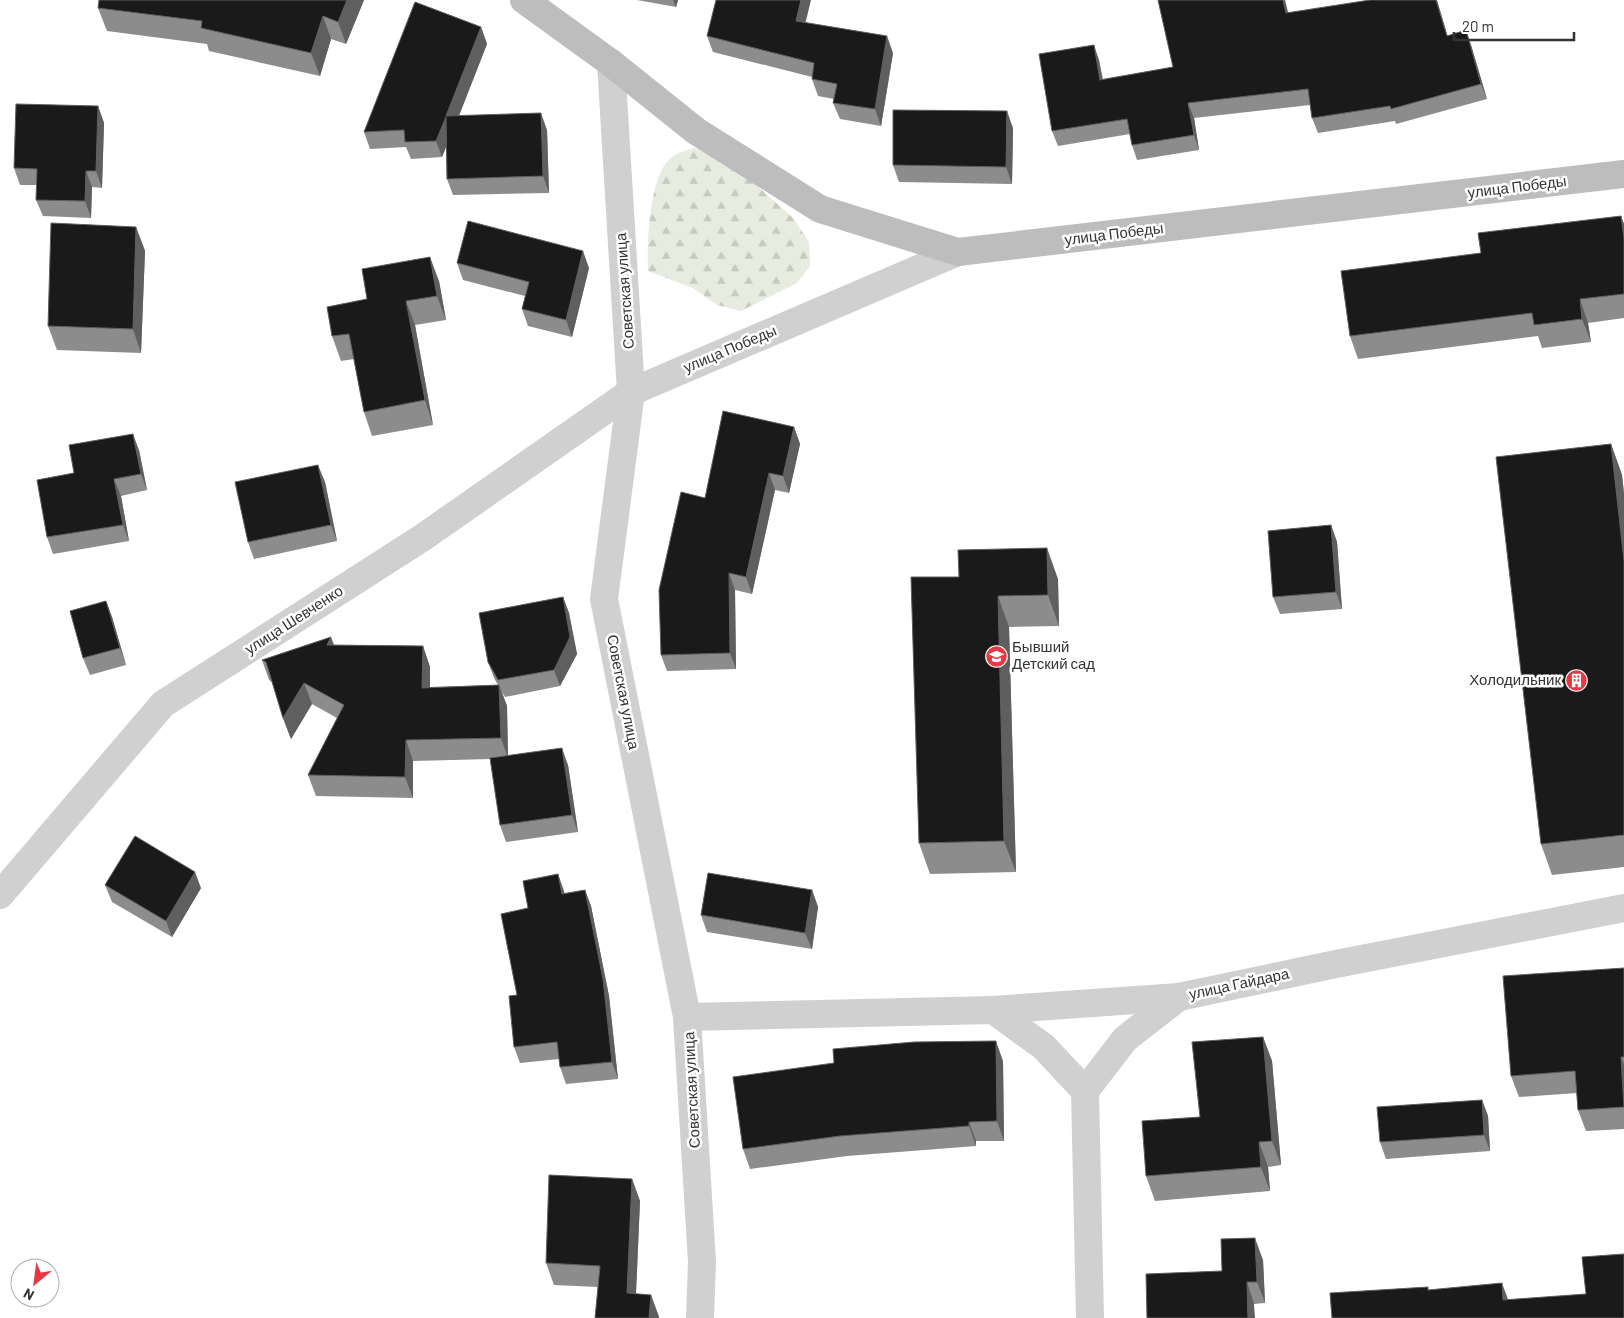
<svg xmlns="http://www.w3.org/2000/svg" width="1624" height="1318" viewBox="0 0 1624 1318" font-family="Barlow,sans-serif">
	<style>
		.forest { fill: url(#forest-firs) }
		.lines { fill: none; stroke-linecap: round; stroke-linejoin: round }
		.street { stroke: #d0d0d0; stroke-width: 28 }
		.secondary { stroke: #bdbdbd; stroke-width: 28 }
		.wall { fill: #8c8c8c }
		.shaded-wall { fill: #5f5f5f }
		.building { fill: #1a1a1a; stroke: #5f5f5f }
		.labels { text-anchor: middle; stroke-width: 5; stroke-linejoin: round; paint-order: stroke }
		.street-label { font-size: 15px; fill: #333; stroke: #fff }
		.poi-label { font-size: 15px; fill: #333; stroke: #fff; text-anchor: start }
	</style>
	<defs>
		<pattern id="forest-firs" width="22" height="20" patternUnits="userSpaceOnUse" patternTransform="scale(1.25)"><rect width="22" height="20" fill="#e6ecdf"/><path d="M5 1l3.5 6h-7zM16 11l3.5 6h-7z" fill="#c6cbc0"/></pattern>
	</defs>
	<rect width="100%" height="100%" fill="#fff"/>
	<path class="forest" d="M694 148 715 153 735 166 793 218 809 242 810 266 797 283 741 311 717 305 693 288 648 271C647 245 649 182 667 162 674 154 683 151 694 148Z"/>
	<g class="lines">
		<g class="street">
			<polyline points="611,63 631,392 604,599 687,1017 702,1262 700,1318"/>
			<polyline points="0,895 163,704 422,538 631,392 958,252"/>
			<polyline points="993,1010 1179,997"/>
			<polyline points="687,1017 993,1010 1044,1047 1085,1091"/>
			<polyline points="1090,1318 1085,1091 1125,1039 1179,997 1336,964 1624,908"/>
		</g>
		<polyline class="secondary" points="524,0 611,63 696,131 820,209 958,252 1624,174"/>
	</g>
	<g class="wall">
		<polygon points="364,0 346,44 331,39 320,76 209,51 207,44 107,31 98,8"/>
		<polygon points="637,0 678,0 676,7"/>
		<polygon points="806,22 893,53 881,126 840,119 833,103 834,99 818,96 812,79 812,77 713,52 707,36"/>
		<polygon points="481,27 487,44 459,116 547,130 549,193 453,195 447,179 446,147 442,157 411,159 406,147 370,149 364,132"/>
		<polygon points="1448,35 1471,45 1487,99 1396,124 1395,121 1318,133 1312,118 1310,105 1194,118 1199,150 1137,160 1132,145 1130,134 1058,146 1052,131 1099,60 1103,79 1173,67"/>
		<polygon points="98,106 104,123 102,188 92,187 91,218 43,216 36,200 37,185 20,185 14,168"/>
		<polygon points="1013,128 1012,184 899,182 893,165"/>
		<polygon points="1621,216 1624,224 1624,318 1588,323 1591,342 1542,348 1538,336 1358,359 1350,336 1481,253"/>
		<polygon points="136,227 145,251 141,353 57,350 48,326"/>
		<polygon points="457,263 589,268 572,337 528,326 522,309 525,296 463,280"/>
		<polygon points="439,281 446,320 415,325 433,425 372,436 364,412 354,359 341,361 332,336 367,299"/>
		<polygon points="794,427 800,444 789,493 775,490 752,594 735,590 736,669 667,671 661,655 705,498"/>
		<polygon points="1611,444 1622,475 1624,494 1624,867 1552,875 1541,844"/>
		<polygon points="139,450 147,490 121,496 129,541 53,554 47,537 74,473"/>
		<polygon points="325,482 337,541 254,559 248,542"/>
		<polygon points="1331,525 1337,542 1342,609 1280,614 1273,597"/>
		<polygon points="911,577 1058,579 1059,626 1009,627 1016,872 930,874 919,843"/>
		<polygon points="563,597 569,613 577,654 560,686 505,697 502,692 507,706 508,756 568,765 578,832 506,842 500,825 491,759 413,761 413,798 316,796 308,775 337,718 312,704 291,739 283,718 272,682 269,680 262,660 334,645 423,646 430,667 430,687 498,685 494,678 488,662"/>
		<polygon points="106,601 112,617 126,665 90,675 83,658"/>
		<polygon points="558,874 564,894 585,890 591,906 609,996 618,1079 566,1084 560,1067 559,1059 520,1063 514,1047 528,908"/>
		<polygon points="105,885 201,888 172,937 112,902"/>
		<polygon points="812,890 818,907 812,949 707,932 701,915"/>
		<polygon points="1624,968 1624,1129 1586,1131 1578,1110 1577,1093 1519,1097 1511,1076"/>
		<polygon points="1263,1037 1272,1061 1281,1165 1268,1167 1270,1191 1155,1201 1146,1176 1200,1117"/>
		<polygon points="1003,1061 1004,1141 976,1141 976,1146 847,1156 750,1169 743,1149"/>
		<polygon points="1482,1100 1488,1116 1490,1151 1386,1159 1380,1142"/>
		<polygon points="632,1179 640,1201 636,1294 651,1295 659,1317 598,1287 554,1285 546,1263"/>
		<polygon points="1263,1260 1265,1303 1254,1304 1222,1271"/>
	</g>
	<g class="shaded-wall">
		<polygon points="347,0 364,0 346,44 338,22"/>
		<polygon points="673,0 678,0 676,7"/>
		<polygon points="801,0 811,0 802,37 796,21"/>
		<polygon points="1283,0 1285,0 1292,28 1286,13"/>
		<polygon points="1436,0 1437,0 1452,51 1447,36"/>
		<polygon points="323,16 331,39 320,76 311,53"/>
		<polygon points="481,27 487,44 452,133 446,116"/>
		<polygon points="1466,30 1471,45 1487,99 1481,84"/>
		<polygon points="887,36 893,53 881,126 875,109"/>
		<polygon points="1094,45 1099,60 1105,95 1100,80"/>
		<polygon points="1188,103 1194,118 1199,150 1194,135"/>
		<polygon points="98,106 104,123 102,188 96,171"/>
		<polygon points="1007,111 1013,128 1012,184 1006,167"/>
		<polygon points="541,113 547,130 549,193 543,176"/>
		<polygon points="446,117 452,133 442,157 436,141"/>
		<polygon points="86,171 92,187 91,218 85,201"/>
		<polygon points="1621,216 1624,224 1624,238"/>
		<polygon points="136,227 145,251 141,353 133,329"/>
		<polygon points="583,251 589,268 572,337 566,320"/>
		<polygon points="430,257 439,281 446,320 437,296"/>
		<polygon points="1580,299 1588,323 1591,342 1582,319"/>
		<polygon points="406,301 415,325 433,425 425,400"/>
		<polygon points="794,427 800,444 789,493 783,476"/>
		<polygon points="133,434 139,450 147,490 141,474"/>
		<polygon points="1611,444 1622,475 1624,494 1624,561"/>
		<polygon points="318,465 325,482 337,541 331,525"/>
		<polygon points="769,473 775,490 752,594 746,577"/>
		<polygon points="114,479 121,496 129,541 123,525"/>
		<polygon points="1331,525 1337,542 1342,609 1336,592"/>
		<polygon points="1047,548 1058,579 1059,626 1048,595"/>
		<polygon points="729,573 735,590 736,669 730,653"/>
		<polygon points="998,596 1009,627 1016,872 1004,841"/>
		<polygon points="563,597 569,613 577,654 560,686 554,670"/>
		<polygon points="106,601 112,617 126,665 120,648"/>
		<polygon points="331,637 339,658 327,645"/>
		<polygon points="423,646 430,667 430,708 422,688"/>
		<polygon points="304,683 312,704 291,739 283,718"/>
		<polygon points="499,685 507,706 508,758 501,738"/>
		<polygon points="406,740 413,761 413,798 405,777"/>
		<polygon points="562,748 568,765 578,832 572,815"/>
		<polygon points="195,872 201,888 172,937 166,921"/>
		<polygon points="558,874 564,891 568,911 562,894"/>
		<polygon points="585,890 591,906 609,996 618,1079 612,1062"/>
		<polygon points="812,890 818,907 812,949 805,933"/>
		<polygon points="1263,1037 1272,1061 1281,1165 1272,1141"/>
		<polygon points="996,1041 1003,1061 1004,1141 997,1121"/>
		<polygon points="1621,1057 1624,1064 1624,1101"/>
		<polygon points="1482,1100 1488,1116 1490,1151 1484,1135"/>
		<polygon points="969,1122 976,1141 976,1146 969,1126"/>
		<polygon points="1259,1142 1268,1167 1270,1191 1261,1167"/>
		<polygon points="632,1179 640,1201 635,1315 627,1293"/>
		<polygon points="1255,1238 1263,1260 1265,1303 1257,1282"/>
		<polygon points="1247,1282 1254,1304 1255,1318 1248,1318"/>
		<polygon points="1502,1283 1510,1305 1503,1300"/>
		<polygon points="651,1295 659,1317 659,1318 649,1318"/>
	</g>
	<g class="building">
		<polygon points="99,0 347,0 338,22 323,16 311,53 201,28 202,21 98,8"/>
		<polygon points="716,0 801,0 796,21 887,36 875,109 833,103 837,84 812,79 814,63 707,36"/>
		<polygon points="1158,0 1283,0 1286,13 1370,0 1436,0 1447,36 1466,30 1481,84 1391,109 1390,106 1312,118 1308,89 1188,103 1194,135 1132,145 1127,119 1052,131 1039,54 1094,45 1100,80 1173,67"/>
		<polygon points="415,2 481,27 446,116 541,113 543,176 447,179 446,117 436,141 405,142 404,130 364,132"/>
		<polygon points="16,104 98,106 96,171 86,171 85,201 36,200 37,169 14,168"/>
		<polygon points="893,110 1007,111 1006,167 893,165"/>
		<polygon points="1621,216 1624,238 1624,294 1580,299 1582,319 1534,325 1532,313 1350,336 1341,271 1481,253 1478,233"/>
		<polygon points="468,221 583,251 566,320 522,309 529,282 457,263"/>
		<polygon points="51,223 136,227 133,329 48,326"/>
		<polygon points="430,257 437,296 406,301 425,400 364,412 349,334 332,336 327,307 367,299 362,269"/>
		<polygon points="723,411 794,427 783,476 769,473 746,577 729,573 730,653 661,655 659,590 681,492 705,498"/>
		<polygon points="133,434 141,474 114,479 123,525 47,537 37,480 74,473 69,445"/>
		<polygon points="1611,444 1624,561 1624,835 1541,844 1496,457"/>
		<polygon points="318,465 331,525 248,542 235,482"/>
		<polygon points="1331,525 1336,592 1273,597 1268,531"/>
		<polygon points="1047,548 1048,595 998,596 1004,841 919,843 911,577 959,577 958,550"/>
		<polygon points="563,597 570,637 554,670 498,680 488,662 479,613"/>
		<polygon points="106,601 120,648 83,658 70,611"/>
		<polygon points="331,637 327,645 423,646 422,688 499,685 501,738 406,740 405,777 308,775 344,705 304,683 283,718 266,662 262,660"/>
		<polygon points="562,748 572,815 500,825 490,758"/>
		<polygon points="135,836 195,872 166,921 105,885"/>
		<polygon points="708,873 812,890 805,933 701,915"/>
		<polygon points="558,874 562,894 585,890 603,979 612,1062 560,1067 557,1042 514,1047 509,996 517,995 501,914 528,908 523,881"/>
		<polygon points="1624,968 1624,1057 1621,1057 1624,1107 1578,1110 1575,1071 1511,1076 1503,976"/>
		<polygon points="1263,1037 1272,1141 1259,1142 1261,1167 1146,1176 1142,1121 1200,1117 1192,1042"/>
		<polygon points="996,1041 997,1121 969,1122 969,1126 840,1136 743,1149 733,1077 834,1063 833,1049 914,1042"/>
		<polygon points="1482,1100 1484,1135 1380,1142 1377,1107"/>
		<polygon points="549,1175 632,1179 627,1293 651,1295 649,1318 595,1318 600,1266 546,1263"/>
		<polygon points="1255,1238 1257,1282 1247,1282 1248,1318 1147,1318 1146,1274 1222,1271 1221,1239"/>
		<polygon points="1624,1254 1624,1318 1332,1318 1330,1293 1428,1287 1428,1290 1502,1283 1503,1300 1586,1294 1582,1257"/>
	</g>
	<defs>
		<symbol id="school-disc" viewBox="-11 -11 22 22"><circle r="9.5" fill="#e63946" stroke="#fff"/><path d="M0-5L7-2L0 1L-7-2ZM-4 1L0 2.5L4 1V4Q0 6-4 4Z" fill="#fff"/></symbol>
		<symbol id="building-disc" viewBox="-11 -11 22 22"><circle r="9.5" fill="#e63946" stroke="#fff"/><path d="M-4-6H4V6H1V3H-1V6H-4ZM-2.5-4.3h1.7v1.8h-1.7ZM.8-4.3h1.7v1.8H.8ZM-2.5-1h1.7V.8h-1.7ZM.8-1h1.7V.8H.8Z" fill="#fff"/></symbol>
	</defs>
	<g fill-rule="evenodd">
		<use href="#school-disc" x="984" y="644" width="25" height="25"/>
		<use href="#building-disc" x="1564" y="668" width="25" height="25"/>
	</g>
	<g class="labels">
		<g class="street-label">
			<text transform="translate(1517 187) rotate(-7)" y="5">улица Победы</text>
			<text transform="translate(1114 234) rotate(-7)" y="5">улица Победы</text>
			<text transform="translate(625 291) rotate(-94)" y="5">Советская улица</text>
			<text transform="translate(730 349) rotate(-23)" y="5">улица Победы</text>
			<text transform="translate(294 620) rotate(-33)" y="5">улица Шевченко</text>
			<text transform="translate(623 692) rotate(79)" y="5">Советская улица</text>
			<text transform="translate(1239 984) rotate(-12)" y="5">улица Гайдара</text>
			<text transform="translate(692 1090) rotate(-93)" y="5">Советская улица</text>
		</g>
		<g class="poi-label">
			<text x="1012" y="652">Бывший<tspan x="1012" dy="17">Детский сад</tspan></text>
			<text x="1561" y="685" text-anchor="end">Холодильник</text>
		</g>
	</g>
	<g transform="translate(35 1283) rotate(209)"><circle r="24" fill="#ffffff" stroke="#adadad"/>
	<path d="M0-4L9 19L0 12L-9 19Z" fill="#e63946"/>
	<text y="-8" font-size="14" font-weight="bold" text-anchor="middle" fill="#333333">N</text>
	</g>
	<path d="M1454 32v8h120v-8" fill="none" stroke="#333333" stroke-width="2.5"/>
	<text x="1462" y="32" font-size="15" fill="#333333" stroke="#ffffff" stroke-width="4" paint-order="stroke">20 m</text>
</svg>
